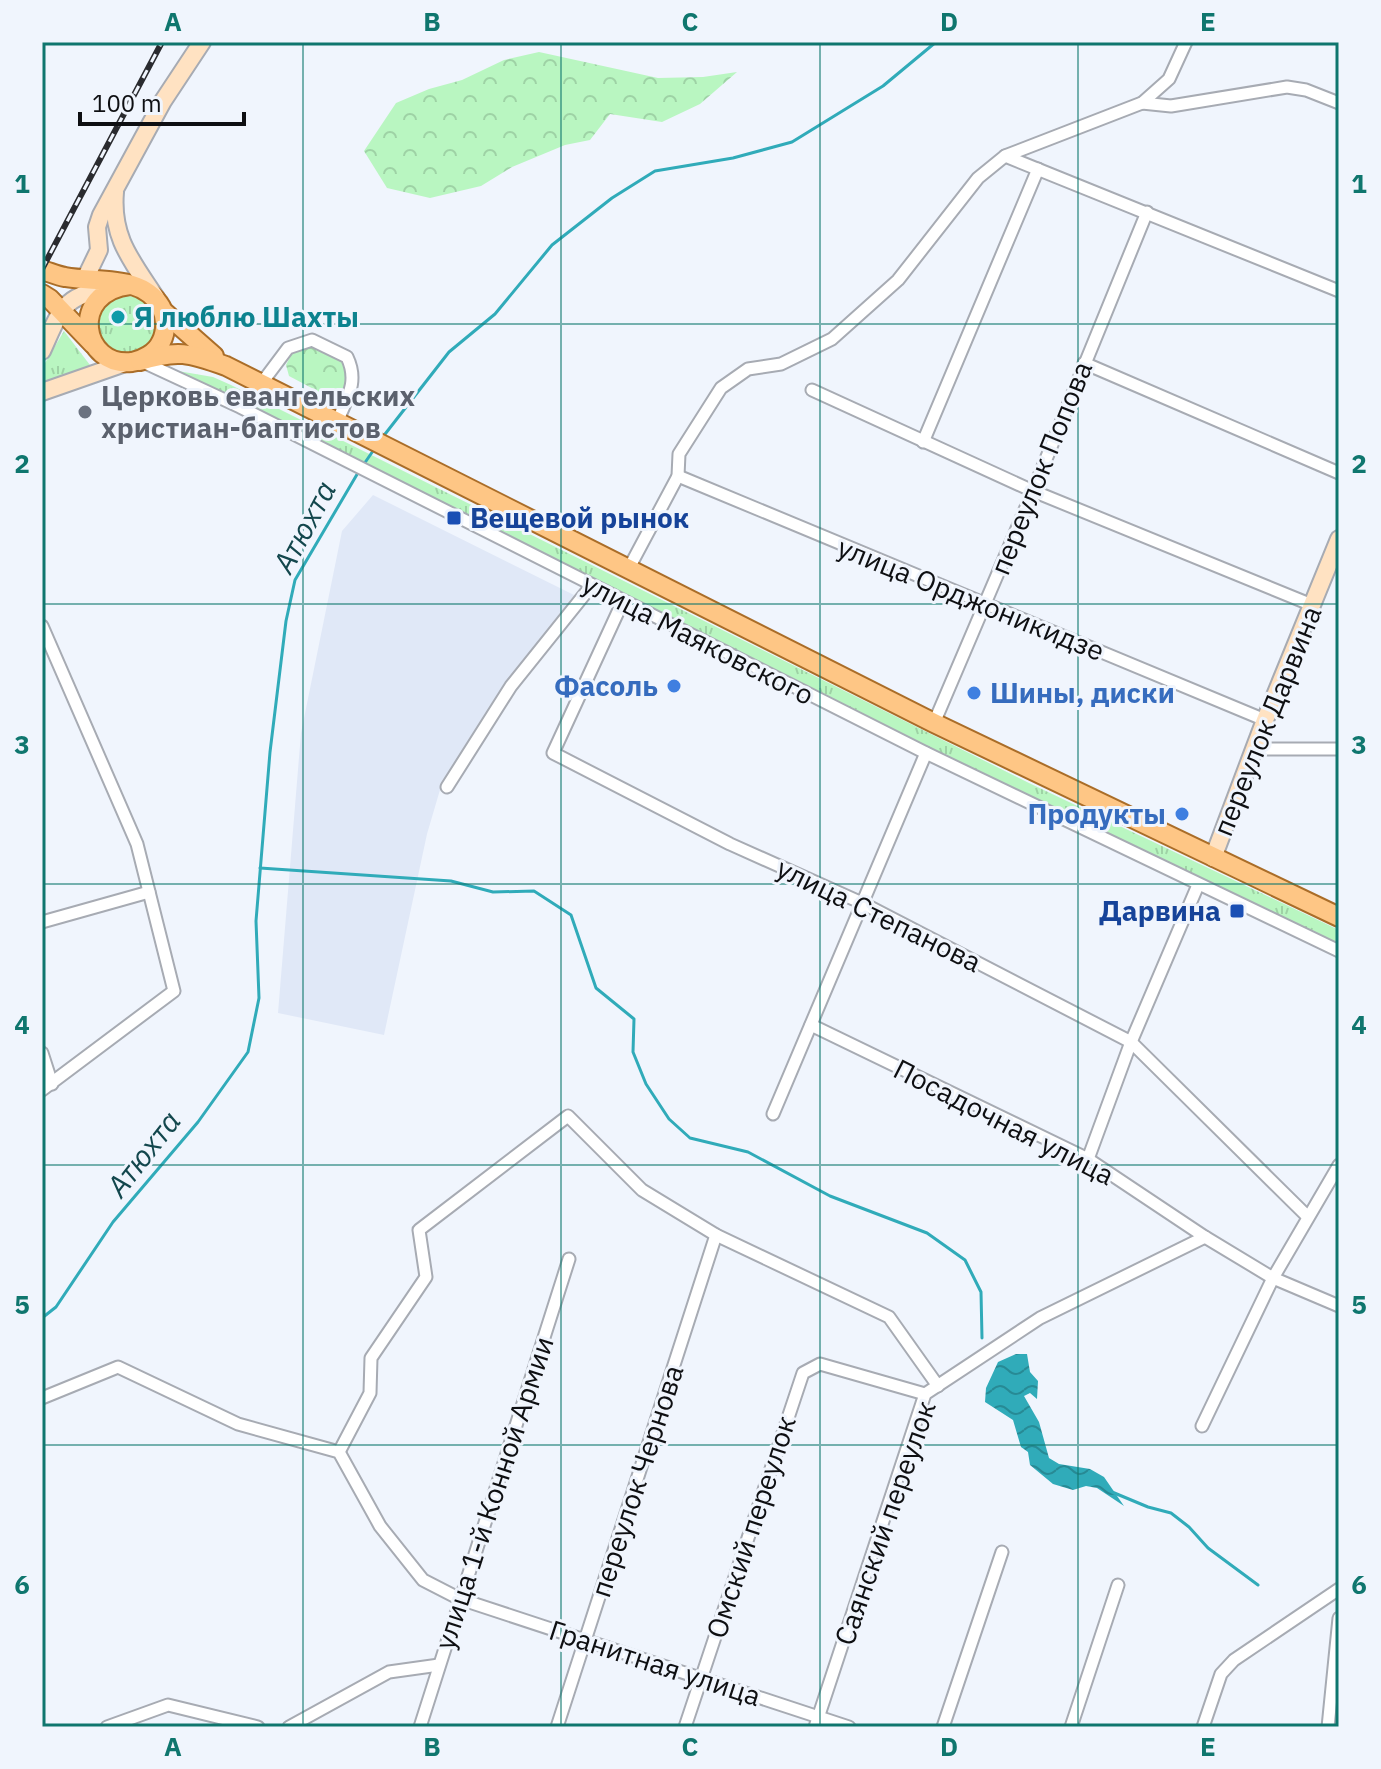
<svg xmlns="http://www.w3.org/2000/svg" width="1381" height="1769" viewBox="0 0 1381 1769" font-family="'IBM Plex Sans',sans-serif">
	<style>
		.built { fill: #e0e8f7 }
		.grass { fill: url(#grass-tufts) }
		.forest { fill: url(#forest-crowns) }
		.water { fill: url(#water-waves) }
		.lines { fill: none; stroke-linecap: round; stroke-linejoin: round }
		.stream { stroke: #30abb9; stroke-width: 3 }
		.street-casing { stroke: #a7abb3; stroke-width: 15 }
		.secondary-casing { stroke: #a7abb3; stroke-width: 20 }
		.primary-casing { stroke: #aa6d28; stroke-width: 22 }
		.street { stroke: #fff; stroke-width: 11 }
		.secondary { stroke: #ffe2c2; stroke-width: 16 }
		.primary { stroke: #fec685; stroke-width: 18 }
		.rail-casing { stroke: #2a2b2f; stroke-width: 6 }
		.rail { stroke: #f0f5fd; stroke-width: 3; stroke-dasharray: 9; stroke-linecap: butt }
		.grid { fill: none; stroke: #0f766e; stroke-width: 2; stroke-opacity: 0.55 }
		.culture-dot { fill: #0f9aa8; stroke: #f0f5fd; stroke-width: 3 }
		.worship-dot { fill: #6b7280; stroke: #f0f5fd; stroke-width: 3 }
		.transit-dot { fill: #1a4fb4; stroke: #f0f5fd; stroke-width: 3 }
		.shop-dot { fill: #3f7fe0; stroke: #f0f5fd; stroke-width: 3 }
		.labels { text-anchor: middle; stroke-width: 6; stroke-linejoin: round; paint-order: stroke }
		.culture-label { font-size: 28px; font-weight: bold; fill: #0d838f; stroke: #f0f5fd; text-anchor: start }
		.worship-label { font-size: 28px; font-weight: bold; fill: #5b616d; stroke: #f0f5fd; text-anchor: start }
		.street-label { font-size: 28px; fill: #0e0f12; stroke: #f0f5fd }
		.transit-label { font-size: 28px; font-weight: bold; fill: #164399; stroke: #f0f5fd; text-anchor: start }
		.shop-label { font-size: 28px; font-weight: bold; fill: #366cbe; stroke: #f0f5fd; text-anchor: end }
		.water-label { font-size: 30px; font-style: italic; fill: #13474d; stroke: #f0f5fd }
		.neatline { fill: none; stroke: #0f766e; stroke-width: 3 }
		.grid-label { font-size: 26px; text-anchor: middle; font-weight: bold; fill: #0f766e }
	</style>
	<defs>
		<pattern id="grass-tufts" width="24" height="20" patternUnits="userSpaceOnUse" patternTransform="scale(2)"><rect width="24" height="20" fill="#b9f6c1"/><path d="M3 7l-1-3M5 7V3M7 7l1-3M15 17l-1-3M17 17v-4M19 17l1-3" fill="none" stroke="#9ed2a5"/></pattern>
		<pattern id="forest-crowns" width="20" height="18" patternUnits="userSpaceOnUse" patternTransform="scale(2)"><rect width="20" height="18" fill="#b9f6c1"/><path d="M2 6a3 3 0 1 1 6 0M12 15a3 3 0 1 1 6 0" fill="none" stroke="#9ed2a5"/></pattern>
		<pattern id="water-waves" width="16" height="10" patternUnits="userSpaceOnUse" patternTransform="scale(2)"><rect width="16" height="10" fill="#30abb9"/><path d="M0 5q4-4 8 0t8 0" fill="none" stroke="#278a95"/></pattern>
	</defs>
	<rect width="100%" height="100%" fill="#f0f5fd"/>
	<polygon class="built" points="373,495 574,595 507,682 442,783 427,834 384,1035 278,1013 301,733 342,531"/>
	<g class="grass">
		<circle cx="127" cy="325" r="29"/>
		<polygon points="64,331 93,369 42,384 42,368"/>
		<polygon points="178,371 213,377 231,385 1029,783 1339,930 1339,944 1022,795"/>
	</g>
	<g class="forest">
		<polygon points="539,52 658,78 703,77 737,72 700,104 662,122 610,114 590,140 565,145 512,167 481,186 430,198 387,188 364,151 396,103 429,89 462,80 504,60"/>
		<polygon points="312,344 341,358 352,373 340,403 289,376 286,365 293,351"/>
	</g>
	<polygon class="water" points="1016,1354 1027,1354 1030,1372 1038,1381 1037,1399 1030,1393 1024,1396 1039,1422 1049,1458 1059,1464 1090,1469 1104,1477 1124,1506 1097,1488 1086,1486 1073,1490 1053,1484 1030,1465 1028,1452 1021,1447 1013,1420 985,1402 986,1388 998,1362"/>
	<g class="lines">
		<g class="stream">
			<polyline points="382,438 449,352 495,314 552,245 612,198 655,171 733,158 792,142 883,86 936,42"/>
			<polyline points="364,464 375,448"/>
			<polyline points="260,868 451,881 493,892 534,891 571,915 596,988 634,1019 633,1052 646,1084 669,1119 690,1138 748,1152 830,1196 927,1233 965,1260 981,1292 982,1338"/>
			<polyline points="42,1318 56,1307 113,1222 198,1122 248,1052 259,998 256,921 270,752 286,621 295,580 359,471"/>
			<polyline points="1112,1492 1148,1507 1171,1513 1189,1527 1208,1548 1258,1585"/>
		</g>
		<defs>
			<g id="street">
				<polyline points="1142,103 1171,106 1287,87 1306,90 1339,103"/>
				<polyline points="1005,156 1339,291"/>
				<polyline points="141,361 240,407 926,753 1339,951"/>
				<polyline points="1084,363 1339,473"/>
				<path d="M261 384 288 348 312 340 347 357C359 382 347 398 337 422"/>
				<polyline points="812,390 1033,491 1312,605"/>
				<polyline points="923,442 1038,169"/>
				<polyline points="678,476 1265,720"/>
				<polyline points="629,568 678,476 679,454 721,388 748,369 781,364 832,339 898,280 978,178 1005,156 1142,103 1169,79 1186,42"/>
				<polyline points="623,601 553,753 730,844 862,903 1131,1042 1308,1217"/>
				<polyline points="42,626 137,844 174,991 42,1090"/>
				<polyline points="934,723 1033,491 1147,212"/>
				<polyline points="1254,749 1339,749"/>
				<polyline points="447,787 511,686 592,585"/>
				<polyline points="42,922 149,892"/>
				<polyline points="811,1025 1088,1159 1205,1237 1273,1278 1339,1306"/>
				<polyline points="42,1053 52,1084"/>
				<polyline points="773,1114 926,753"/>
				<polyline points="1088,1159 1131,1042 1198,885"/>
				<polyline points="42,1398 118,1367 238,1424 339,1452 380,1526 423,1580 460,1599 849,1727"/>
				<polyline points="1202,1426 1273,1278 1339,1165"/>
				<polyline points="339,1452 370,1393 371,1358 426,1277 419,1230 568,1116 642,1190 716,1235 889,1317 938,1386"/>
				<polyline points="107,1727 168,1705 258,1727"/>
				<polyline points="289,1727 389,1672 439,1665"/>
				<polyline points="420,1727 569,1259"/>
				<polyline points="557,1727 716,1235"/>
				<polyline points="685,1727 803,1373 820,1364 925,1394"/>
				<polyline points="815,1727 925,1394 1040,1318 1205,1237"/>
				<polyline points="943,1727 1002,1552"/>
				<polyline points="1071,1727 1118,1585"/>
				<polyline points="1203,1727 1221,1674 1234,1660 1339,1589"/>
				<polyline points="1328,1727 1339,1618"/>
			</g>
			<g id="secondary">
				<path d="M115 192C111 238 132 261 156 298"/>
				<polyline points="85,279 99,250 97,227 101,215 163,101 202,42"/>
				<path d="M42 351C62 307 63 295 114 287"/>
				<polyline points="42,392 125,363"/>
				<polyline points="1213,858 1265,720 1339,539"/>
			</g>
			<g id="primary">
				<path d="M42 270C49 272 58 276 65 277 97 283 142 274 161 307 166 317 167 331 161 342 156 353 143 360 132 362 82 368 68 292 130 285"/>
				<polyline points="42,294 50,299 93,344"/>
				<polyline points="164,312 214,356"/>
				<path d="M140 361C178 349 189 353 226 366L934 723 1339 917"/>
			</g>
		</defs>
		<use href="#street" class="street-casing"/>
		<use href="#secondary" class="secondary-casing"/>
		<use href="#primary" class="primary-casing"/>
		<use href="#street" class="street"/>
		<use href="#secondary" class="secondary"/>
		<use href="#primary" class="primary"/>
		<defs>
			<polyline id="rail" points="42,269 162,42"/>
		</defs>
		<use href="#rail" class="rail-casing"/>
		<use href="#rail" class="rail"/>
	</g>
	<path class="grid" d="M303 42V1727M561 42V1727M820 42V1727M1078 42V1727M42 324H1339M42 604H1339M42 884H1339M42 1165H1339M42 1445H1339"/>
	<circle class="culture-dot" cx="118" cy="317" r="8"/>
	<circle class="worship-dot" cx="85" cy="412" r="8"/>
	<g class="transit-dot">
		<rect x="446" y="510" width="16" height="16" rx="4"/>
		<rect x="1229" y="903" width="16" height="16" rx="4"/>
	</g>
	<g class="shop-dot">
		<circle cx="674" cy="686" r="8"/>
		<circle cx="974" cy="693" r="8"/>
		<circle cx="1182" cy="814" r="8"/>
	</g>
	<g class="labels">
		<g class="culture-label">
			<text x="134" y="327">Я люблю Шахты</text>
		</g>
		<g class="worship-label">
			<text x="101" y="406">Церковь евангельских<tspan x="101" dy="32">христиан-баптистов</tspan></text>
		</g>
		<g class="street-label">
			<text transform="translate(1041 468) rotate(-68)" y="10">переулок Попова</text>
			<text transform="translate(971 599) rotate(22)" y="10">улица Орджоникидзе</text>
			<text transform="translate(698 639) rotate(27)" y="10">улица Маяковского</text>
			<text transform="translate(1267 721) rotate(-68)" y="10">переулок Дарвина</text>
			<text transform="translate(879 915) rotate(26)" y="10">улица Степанова</text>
			<text transform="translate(1004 1122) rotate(27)" y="10">Посадочная улица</text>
			<text transform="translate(637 1481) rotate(-72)" y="10">переулок Чернова</text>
			<text transform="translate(494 1493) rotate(-72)" y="10">улица 1-й Конной Армии</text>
			<text transform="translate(885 1523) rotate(-71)" y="10">Саянский переулок</text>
			<text transform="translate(751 1527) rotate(-72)" y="10">Омский переулок</text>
			<text transform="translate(655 1663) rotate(18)" y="10">Гранитная улица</text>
		</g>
		<g class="transit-label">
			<text x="470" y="528">Вещевой рынок</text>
			<text x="1221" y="921" text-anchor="end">Дарвина</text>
		</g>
		<g class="shop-label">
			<text x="658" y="696">Фасоль</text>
			<text x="990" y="703" text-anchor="start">Шины, диски</text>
			<text x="1166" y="824">Продукты</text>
		</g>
		<g class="water-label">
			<text transform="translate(305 527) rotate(-62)" y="10">Атюхта</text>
			<text transform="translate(144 1154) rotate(-52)" y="10">Атюхта</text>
		</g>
	</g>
	<rect width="1381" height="1769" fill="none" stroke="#f0f5fd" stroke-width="88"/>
	<path d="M80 112v12h164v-12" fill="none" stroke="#0e0f12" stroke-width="4"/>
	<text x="92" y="112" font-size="24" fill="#0e0f12" stroke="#f0f5fd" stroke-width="6" paint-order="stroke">100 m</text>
	<rect x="44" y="44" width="1293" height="1681" class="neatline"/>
	<g class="grid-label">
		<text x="173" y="31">A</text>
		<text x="432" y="31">B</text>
		<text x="690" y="31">C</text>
		<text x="949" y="31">D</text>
		<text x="1208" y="31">E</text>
		<text x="22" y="193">1</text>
		<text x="1359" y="193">1</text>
		<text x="22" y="473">2</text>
		<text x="1359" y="473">2</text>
		<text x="22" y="754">3</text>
		<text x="1359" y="754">3</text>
		<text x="22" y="1034">4</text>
		<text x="1359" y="1034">4</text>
		<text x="22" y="1314">5</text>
		<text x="1359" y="1314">5</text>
		<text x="22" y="1594">6</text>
		<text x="1359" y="1594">6</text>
		<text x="173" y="1756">A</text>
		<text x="432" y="1756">B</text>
		<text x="690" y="1756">C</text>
		<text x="949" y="1756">D</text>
		<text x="1208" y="1756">E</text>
	</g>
</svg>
